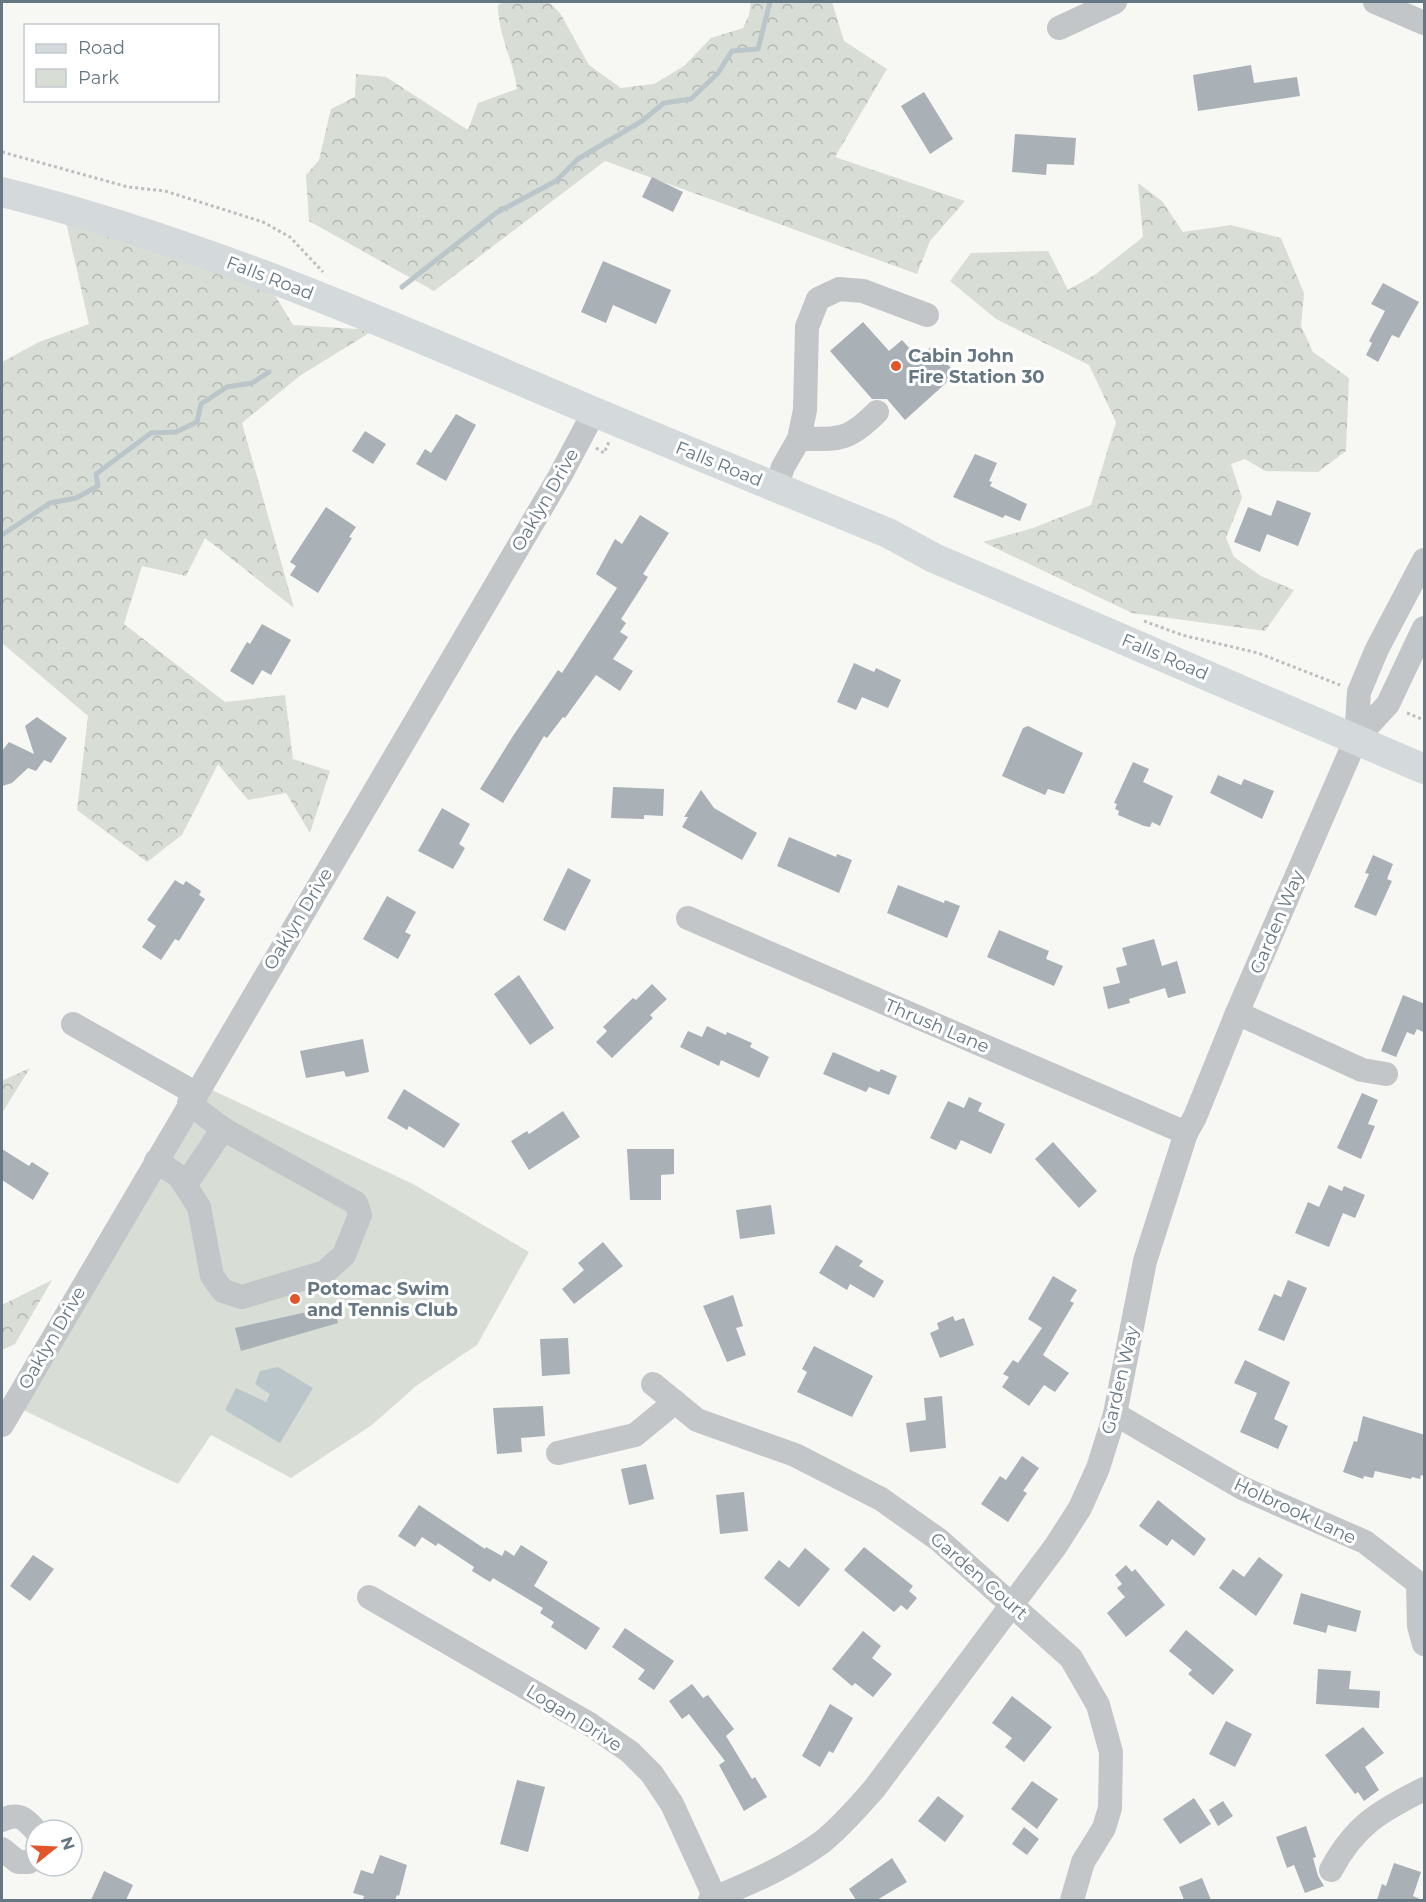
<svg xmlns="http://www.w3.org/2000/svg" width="1426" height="1902" viewBox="0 0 1426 1902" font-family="Montserrat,sans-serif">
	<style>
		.forest { fill: url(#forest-crowns) }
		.park { fill: #d8ded5 }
		.water { fill: #bac6ca }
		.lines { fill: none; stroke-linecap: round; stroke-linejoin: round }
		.stream { stroke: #bac6ca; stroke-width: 5 }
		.building { fill: #a9b1b6 }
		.path { stroke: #bcbec0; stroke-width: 3; stroke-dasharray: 3 3; stroke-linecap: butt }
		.minor { stroke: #c2c6c9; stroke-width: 24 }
		.major { stroke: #d4d9dc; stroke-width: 30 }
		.poi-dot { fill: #e15529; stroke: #fff; stroke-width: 2 }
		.labels { text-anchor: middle; stroke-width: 6; stroke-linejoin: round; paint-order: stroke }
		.street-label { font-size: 18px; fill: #667784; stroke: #fff }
		.poi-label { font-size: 18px; font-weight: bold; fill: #667784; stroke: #fff; text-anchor: start }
	</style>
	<defs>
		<pattern id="forest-crowns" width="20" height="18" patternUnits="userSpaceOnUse" patternTransform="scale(1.5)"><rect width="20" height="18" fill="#d8ded5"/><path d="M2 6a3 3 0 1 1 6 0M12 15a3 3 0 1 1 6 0" fill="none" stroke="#b3b9b2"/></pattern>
	</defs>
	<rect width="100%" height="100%" fill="#f7f7f4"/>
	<g class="forest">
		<path d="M505 2H549L560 13 589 65 621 88 654 84 684 66 711 38 743 28 749 15 751 2H832L844 41 887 69 835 157 965 201 930 241 917 274 605 161 434 291 309 221 306 175 319 160 331 109 355 97 356 74 386 77 468 130 478 103 517 89C513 59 498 35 498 5Z"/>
		<polygon points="1138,183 1162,201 1183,232 1231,225 1281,238 1304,293 1301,326 1313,352 1349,378 1346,451 1318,472 1265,471 1245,459 1231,464 1242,498 1226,538 1234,557 1261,576 1294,590 1265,631 1132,613 983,542 1033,528 1091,505 1116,422 1089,365 996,319 950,281 971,253 1048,251 1068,290 1096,274 1143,237"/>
		<polygon points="66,222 270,287 293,325 374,330 301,375 242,423 294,608 205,538 186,576 142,566 124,624 225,702 285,695 293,759 330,771 310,833 286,793 248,800 218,764 182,835 147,862 77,810 88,716 2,643 2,362 39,342 89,324"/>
		<polygon points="30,1068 2,1113 2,1081"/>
		<polygon points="52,1280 15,1344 2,1350 2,1305"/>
	</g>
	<polygon class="park" points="212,1090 413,1184 529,1252 477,1345 416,1386 372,1425 291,1478 211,1435 178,1484 21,1409"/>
	<polygon class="water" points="278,1367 313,1388 280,1443 225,1410 236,1388 266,1402 270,1394 255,1384 260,1371"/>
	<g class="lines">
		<g class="stream">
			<polyline points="402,287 496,213 556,181 578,159 642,121 664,103 691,99 718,73 732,51 758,49 770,2"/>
			<polyline points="2,535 50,503 76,498 98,486 96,474 151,433 176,432 197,422 201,404 227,387 252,383 269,372"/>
		</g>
	</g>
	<g class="building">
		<polygon points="1251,65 1254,83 1297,77 1300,96 1198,111 1193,75"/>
		<polygon points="924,92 953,139 930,154 901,106"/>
		<polygon points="1015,134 1076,138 1074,165 1047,164 1046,175 1012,172"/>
		<polygon points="652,177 683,192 673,212 642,197"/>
		<polygon points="603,261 671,290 656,324 613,305 606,323 581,312"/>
		<polygon points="1383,283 1419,302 1399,338 1392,335 1378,362 1366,355 1372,343 1369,341 1385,311 1371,304"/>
		<polygon points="863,322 889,351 902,340 918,358 932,346 956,374 905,420 887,399 872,399 830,351"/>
		<polygon points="456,414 476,425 446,481 416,464 425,449 431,453"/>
		<polygon points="365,431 386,444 373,464 352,451"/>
		<polygon points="975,454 997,463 989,481 992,482 990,486 1027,504 1020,521 1005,515 1003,518 953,497"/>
		<polygon points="1277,500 1311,513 1298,546 1267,534 1260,552 1234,542 1248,507 1271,516"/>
		<polygon points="326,507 356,527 349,537 352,538 318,593 290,575 296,566 290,562"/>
		<polygon points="640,515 669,533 643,574 648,577 621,619 626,623 620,632 628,637 613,659 633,671 620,691 596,675 565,718 563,717 547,738 544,736 503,803 480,789 513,736 558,670 562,673 617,588 596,574 615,539 622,544"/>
		<polygon points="262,624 291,640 271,675 262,670 253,685 230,671 247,642 250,644"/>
		<polygon points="854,663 874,672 876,668 901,680 888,708 862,697 856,710 837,702"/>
		<polygon points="37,717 67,738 51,763 44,760 36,771 28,768 12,783 2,786 2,751 9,742 34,754 25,726"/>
		<polygon points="1028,726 1083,753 1064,794 1048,789 1045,795 1002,776 1023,728"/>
		<polygon points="1133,762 1149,769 1143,782 1173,796 1160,826 1152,822 1150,827 1144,826 1118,815 1119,811 1115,809 1117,804 1114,803"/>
		<polygon points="1218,775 1241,785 1244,779 1274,791 1262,819 1210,793"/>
		<polygon points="613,787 664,789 663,816 644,815 644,819 611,818"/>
		<polygon points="701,790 714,808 757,833 742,860 682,827 688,817 684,817"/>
		<polygon points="442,808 470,824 459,844 465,848 453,869 418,851"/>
		<polygon points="789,837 836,857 837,854 852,860 839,893 777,866"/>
		<polygon points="1373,855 1393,864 1387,879 1392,881 1376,916 1354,907 1369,874 1365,873"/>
		<polygon points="568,868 591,880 565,931 543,920"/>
		<polygon points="175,880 183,885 186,881 201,891 199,895 205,899 179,941 175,939 161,960 142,947 156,926 147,920"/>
		<polygon points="898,885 944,903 945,900 960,906 947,938 887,913"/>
		<polygon points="387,896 416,912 405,932 411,935 398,959 363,939"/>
		<polygon points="999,930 1049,951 1046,959 1063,966 1054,986 987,957"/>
		<polygon points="1154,939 1162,966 1177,961 1186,993 1168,998 1165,988 1129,999 1130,1003 1108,1009 1103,987 1120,983 1116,968 1127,965 1122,948"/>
		<polygon points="519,975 554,1028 530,1045 494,994"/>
		<polygon points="652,984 667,999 650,1015 653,1018 612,1058 596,1042 607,1031 603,1027 633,998 636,1000"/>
		<polygon points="1403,995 1425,1004 1425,1033 1417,1029 1414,1035 1407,1032 1396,1057 1381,1051"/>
		<polygon points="707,1026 726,1035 727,1032 752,1043 750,1047 769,1057 759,1078 721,1060 719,1066 680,1047 688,1031 702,1037"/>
		<polygon points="363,1039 369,1072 346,1077 344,1071 306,1078 300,1051"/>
		<polygon points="833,1052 879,1072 881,1069 897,1076 889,1095 869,1087 866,1092 823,1074"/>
		<polygon points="404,1089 460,1124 444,1148 409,1126 407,1130 387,1118"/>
		<polygon points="1362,1093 1378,1100 1368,1124 1375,1126 1361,1159 1337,1148"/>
		<polygon points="969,1097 982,1103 978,1111 1005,1124 991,1154 961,1140 956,1150 930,1138 948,1101 964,1108"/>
		<polygon points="563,1111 580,1137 529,1170 511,1141 527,1131 529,1134"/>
		<polygon points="1053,1142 1097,1191 1079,1208 1035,1159"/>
		<polygon points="2,1149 29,1166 32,1162 49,1173 33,1200 2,1180"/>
		<polygon points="627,1149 674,1149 674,1174 661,1175 661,1200 630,1200"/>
		<polygon points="1329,1185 1342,1191 1344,1186 1365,1195 1355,1218 1343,1213 1329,1247 1295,1233 1308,1202 1319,1207"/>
		<polygon points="771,1205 775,1234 740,1239 736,1210"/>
		<polygon points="603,1242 623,1266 574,1304 562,1289 584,1270 578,1263"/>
		<polygon points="836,1245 863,1261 859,1266 884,1281 874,1298 850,1284 847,1290 819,1273"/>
		<polygon points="1053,1276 1077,1290 1070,1301 1074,1303 1043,1355 1069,1373 1055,1392 1044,1385 1029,1406 1002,1387 1009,1377 1003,1374 1013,1360 1018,1363 1042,1328 1028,1319"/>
		<polygon points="1288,1280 1307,1288 1284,1341 1258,1330 1274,1294 1281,1297"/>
		<polygon points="733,1295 743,1326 736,1328 746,1355 727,1362 703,1306"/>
		<polygon points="334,1306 338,1323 241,1351 235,1328"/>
		<polygon points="953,1316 955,1321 964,1318 974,1345 940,1358 930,1333 939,1329 937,1323"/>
		<polygon points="568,1338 570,1374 542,1376 540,1339"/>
		<polygon points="814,1346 873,1376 852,1417 797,1392 807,1372 802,1369"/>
		<polygon points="1245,1360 1290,1382 1274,1419 1288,1426 1278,1449 1240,1432 1257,1393 1234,1383"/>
		<polygon points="942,1396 946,1448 910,1452 906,1423 926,1420 924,1398"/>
		<polygon points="543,1406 545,1436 521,1438 522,1452 497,1454 493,1408"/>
		<polygon points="1363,1416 1425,1435 1425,1476 1421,1475 1420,1479 1412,1477 1411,1479 1375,1471 1373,1478 1364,1476 1363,1479 1343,1472 1354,1441 1357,1442"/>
		<polygon points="1022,1456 1039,1468 1023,1491 1027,1493 1008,1522 981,1504 1000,1476 1006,1480"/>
		<polygon points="646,1464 654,1499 629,1505 621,1469"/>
		<polygon points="744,1492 748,1531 720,1534 716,1495"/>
		<polygon points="1158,1500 1206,1539 1194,1556 1172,1539 1167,1546 1139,1526"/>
		<polygon points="419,1505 485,1549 486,1547 502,1556 505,1550 514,1556 521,1545 548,1562 534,1586 600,1628 586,1650 551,1627 554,1622 540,1613 543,1608 493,1578 490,1582 472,1571 474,1567 438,1543 436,1546 422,1537 415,1547 398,1536"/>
		<polygon points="864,1547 913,1586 909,1591 917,1598 907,1610 901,1605 894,1612 844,1570"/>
		<polygon points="805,1548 830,1569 799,1607 764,1578 779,1560 789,1568"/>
		<polygon points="33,1555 54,1569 30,1601 10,1586"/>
		<polygon points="1259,1557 1283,1575 1256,1616 1219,1588 1233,1569 1244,1577"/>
		<polygon points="1126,1565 1132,1572 1135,1569 1165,1605 1126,1637 1107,1613 1125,1597 1117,1588 1122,1584 1115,1575"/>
		<polygon points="1301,1593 1361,1611 1356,1632 1328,1625 1326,1633 1293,1624"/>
		<polygon points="625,1628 674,1661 654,1690 638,1679 645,1670 612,1647"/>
		<polygon points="1186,1630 1234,1670 1213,1695 1188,1674 1192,1670 1169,1651"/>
		<polygon points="863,1631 881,1646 872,1658 892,1674 873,1697 855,1683 852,1686 832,1669"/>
		<polygon points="1318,1669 1351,1671 1349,1689 1380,1691 1379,1708 1316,1704"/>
		<polygon points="692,1684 703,1698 708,1695 734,1729 726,1736 752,1779 755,1777 767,1797 744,1811 719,1765 725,1761 689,1714 682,1719 669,1701"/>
		<polygon points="1012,1696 1052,1727 1024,1762 1005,1747 1012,1738 992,1723"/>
		<polygon points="830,1704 853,1718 833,1753 829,1751 820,1767 802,1756"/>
		<polygon points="1226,1721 1252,1734 1235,1767 1209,1754"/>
		<polygon points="1363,1727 1384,1753 1365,1767 1379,1790 1364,1801 1358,1792 1355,1794 1325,1755"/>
		<polygon points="517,1780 545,1787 528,1852 500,1844"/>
		<polygon points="1032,1781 1058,1799 1037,1829 1011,1809"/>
		<polygon points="938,1796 964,1816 945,1842 918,1821"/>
		<polygon points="1194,1798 1211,1824 1180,1844 1163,1819"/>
		<polygon points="1223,1801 1233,1816 1218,1826 1209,1810"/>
		<polygon points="1306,1826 1316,1857 1313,1858 1318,1876 1324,1886 1305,1893 1294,1865 1287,1868 1276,1837"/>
		<polygon points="1024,1827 1039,1839 1027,1855 1012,1844"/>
		<polygon points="380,1855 407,1865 399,1896 397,1895 395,1900 363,1900 364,1896 353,1893 361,1870 373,1874"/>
		<polygon points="892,1858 907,1882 877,1900 856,1900 849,1889"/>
		<polygon points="1394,1863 1421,1872 1413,1896 1422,1900 1377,1900 1382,1884 1386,1886"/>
		<polygon points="104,1871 133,1885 126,1900 91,1900"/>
		<polygon points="1202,1878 1211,1900 1184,1900 1179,1887"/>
	</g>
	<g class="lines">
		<g class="path">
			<polyline points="2,152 128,187 165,191 263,222 290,237 323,272"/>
			<polyline points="596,448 604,453 609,442"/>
			<polyline points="1144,621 1182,635 1258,653 1340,685"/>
			<polyline points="1407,713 1424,720"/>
		</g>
		<g class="minor">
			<polyline points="1375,2 1424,23"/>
			<polyline points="1059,28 1115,2"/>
			<path d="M799 439C839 439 847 442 877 412"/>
			<polyline points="776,487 783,467 799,439 805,410 807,327 818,299 839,289 863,291 927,315"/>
			<polyline points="1356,739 1359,692 1377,649 1424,560"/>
			<polyline points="688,918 1186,1133"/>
			<polyline points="1237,1013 1362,1070 1386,1074"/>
			<polyline points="73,1024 195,1093"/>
			<polyline points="156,1161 179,1176 199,1207 212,1276 223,1291 242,1297 325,1272 344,1255 360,1215 356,1203 223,1129 189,1103"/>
			<polyline points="186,1184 223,1129"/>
			<polyline points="653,1384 697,1420 795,1455 881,1499 939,1540 1071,1658 1098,1705 1111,1752 1110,1808 1104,1828 1083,1862 1072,1900"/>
			<polyline points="1115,1414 1242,1488 1365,1542 1418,1583 1419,1626 1424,1644"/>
			<polyline points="2,1425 560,476 594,412"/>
			<polyline points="558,1453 635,1435 675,1402"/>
			<polyline points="369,1597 591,1725 630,1752 652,1774 672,1804 716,1900"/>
			<path d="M2 1820C18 1812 25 1818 36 1831"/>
			<polyline points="2,1849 18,1862 29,1862 36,1856"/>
			<path d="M1331 1870C1355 1825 1380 1811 1424 1789"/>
			<path d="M710 1900C748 1884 788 1867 822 1842 841 1827 858 1807 874 1789L1055 1547 1080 1508 1098 1468 1115 1414 1145 1261 1186 1133 1195 1117 1237 1013 1356 739 1388 704 1424 628"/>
		</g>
		<path class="major" d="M2 192C192 239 372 317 552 394 664 442 776 487 888 533L934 558 1424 769"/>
	</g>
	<g class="poi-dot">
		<circle cx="896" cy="366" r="6"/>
		<circle cx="295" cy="1299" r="6"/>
	</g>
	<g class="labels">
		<g class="street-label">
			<text transform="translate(270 278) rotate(21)" y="6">Falls Road</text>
			<text transform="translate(719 464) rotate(22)" y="6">Falls Road</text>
			<text transform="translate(545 500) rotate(-60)" y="6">Oaklyn Drive</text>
			<text transform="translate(1165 657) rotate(23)" y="6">Falls Road</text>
			<text transform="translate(298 919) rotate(-59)" y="6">Oaklyn Drive</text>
			<text transform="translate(1277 922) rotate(-67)" y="6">Garden Way</text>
			<text transform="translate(937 1026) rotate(23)" y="6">Thrush Lane</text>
			<text transform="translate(52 1338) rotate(-60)" y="6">Oaklyn Drive</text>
			<text transform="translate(1120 1380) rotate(-77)" y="6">Garden Way</text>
			<text transform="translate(1295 1511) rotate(25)" y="6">Holbrook Lane</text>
			<text transform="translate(979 1576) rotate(41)" y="6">Garden Court</text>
			<text transform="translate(574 1718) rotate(32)" y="6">Logan Drive</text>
		</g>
		<g class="poi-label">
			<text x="908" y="362">Cabin John<tspan x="908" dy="21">Fire Station 30</tspan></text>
			<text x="307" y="1295">Potomac Swim<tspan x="307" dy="21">and Tennis Club</tspan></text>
		</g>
	</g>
	<rect width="1426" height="1902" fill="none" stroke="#667784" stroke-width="6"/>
	<rect x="24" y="24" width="195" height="78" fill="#ffffff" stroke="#c2c9ce" stroke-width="1.5"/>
	<rect x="36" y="44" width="30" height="9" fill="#d4d9dc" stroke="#c2c9ce" stroke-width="1.5"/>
	<text x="78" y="54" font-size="18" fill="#667784">Road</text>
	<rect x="36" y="69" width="30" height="18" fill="#d8ded5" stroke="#c2c9ce" stroke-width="1.5"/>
	<text x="78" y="84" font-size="18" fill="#667784">Park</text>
	<g transform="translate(54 1848) rotate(72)"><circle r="28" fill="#ffffff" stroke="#c2c9ce" stroke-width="1.5"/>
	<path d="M0-4.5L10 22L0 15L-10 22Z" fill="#e15529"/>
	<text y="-9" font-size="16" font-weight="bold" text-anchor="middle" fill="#667784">N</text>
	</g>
</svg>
